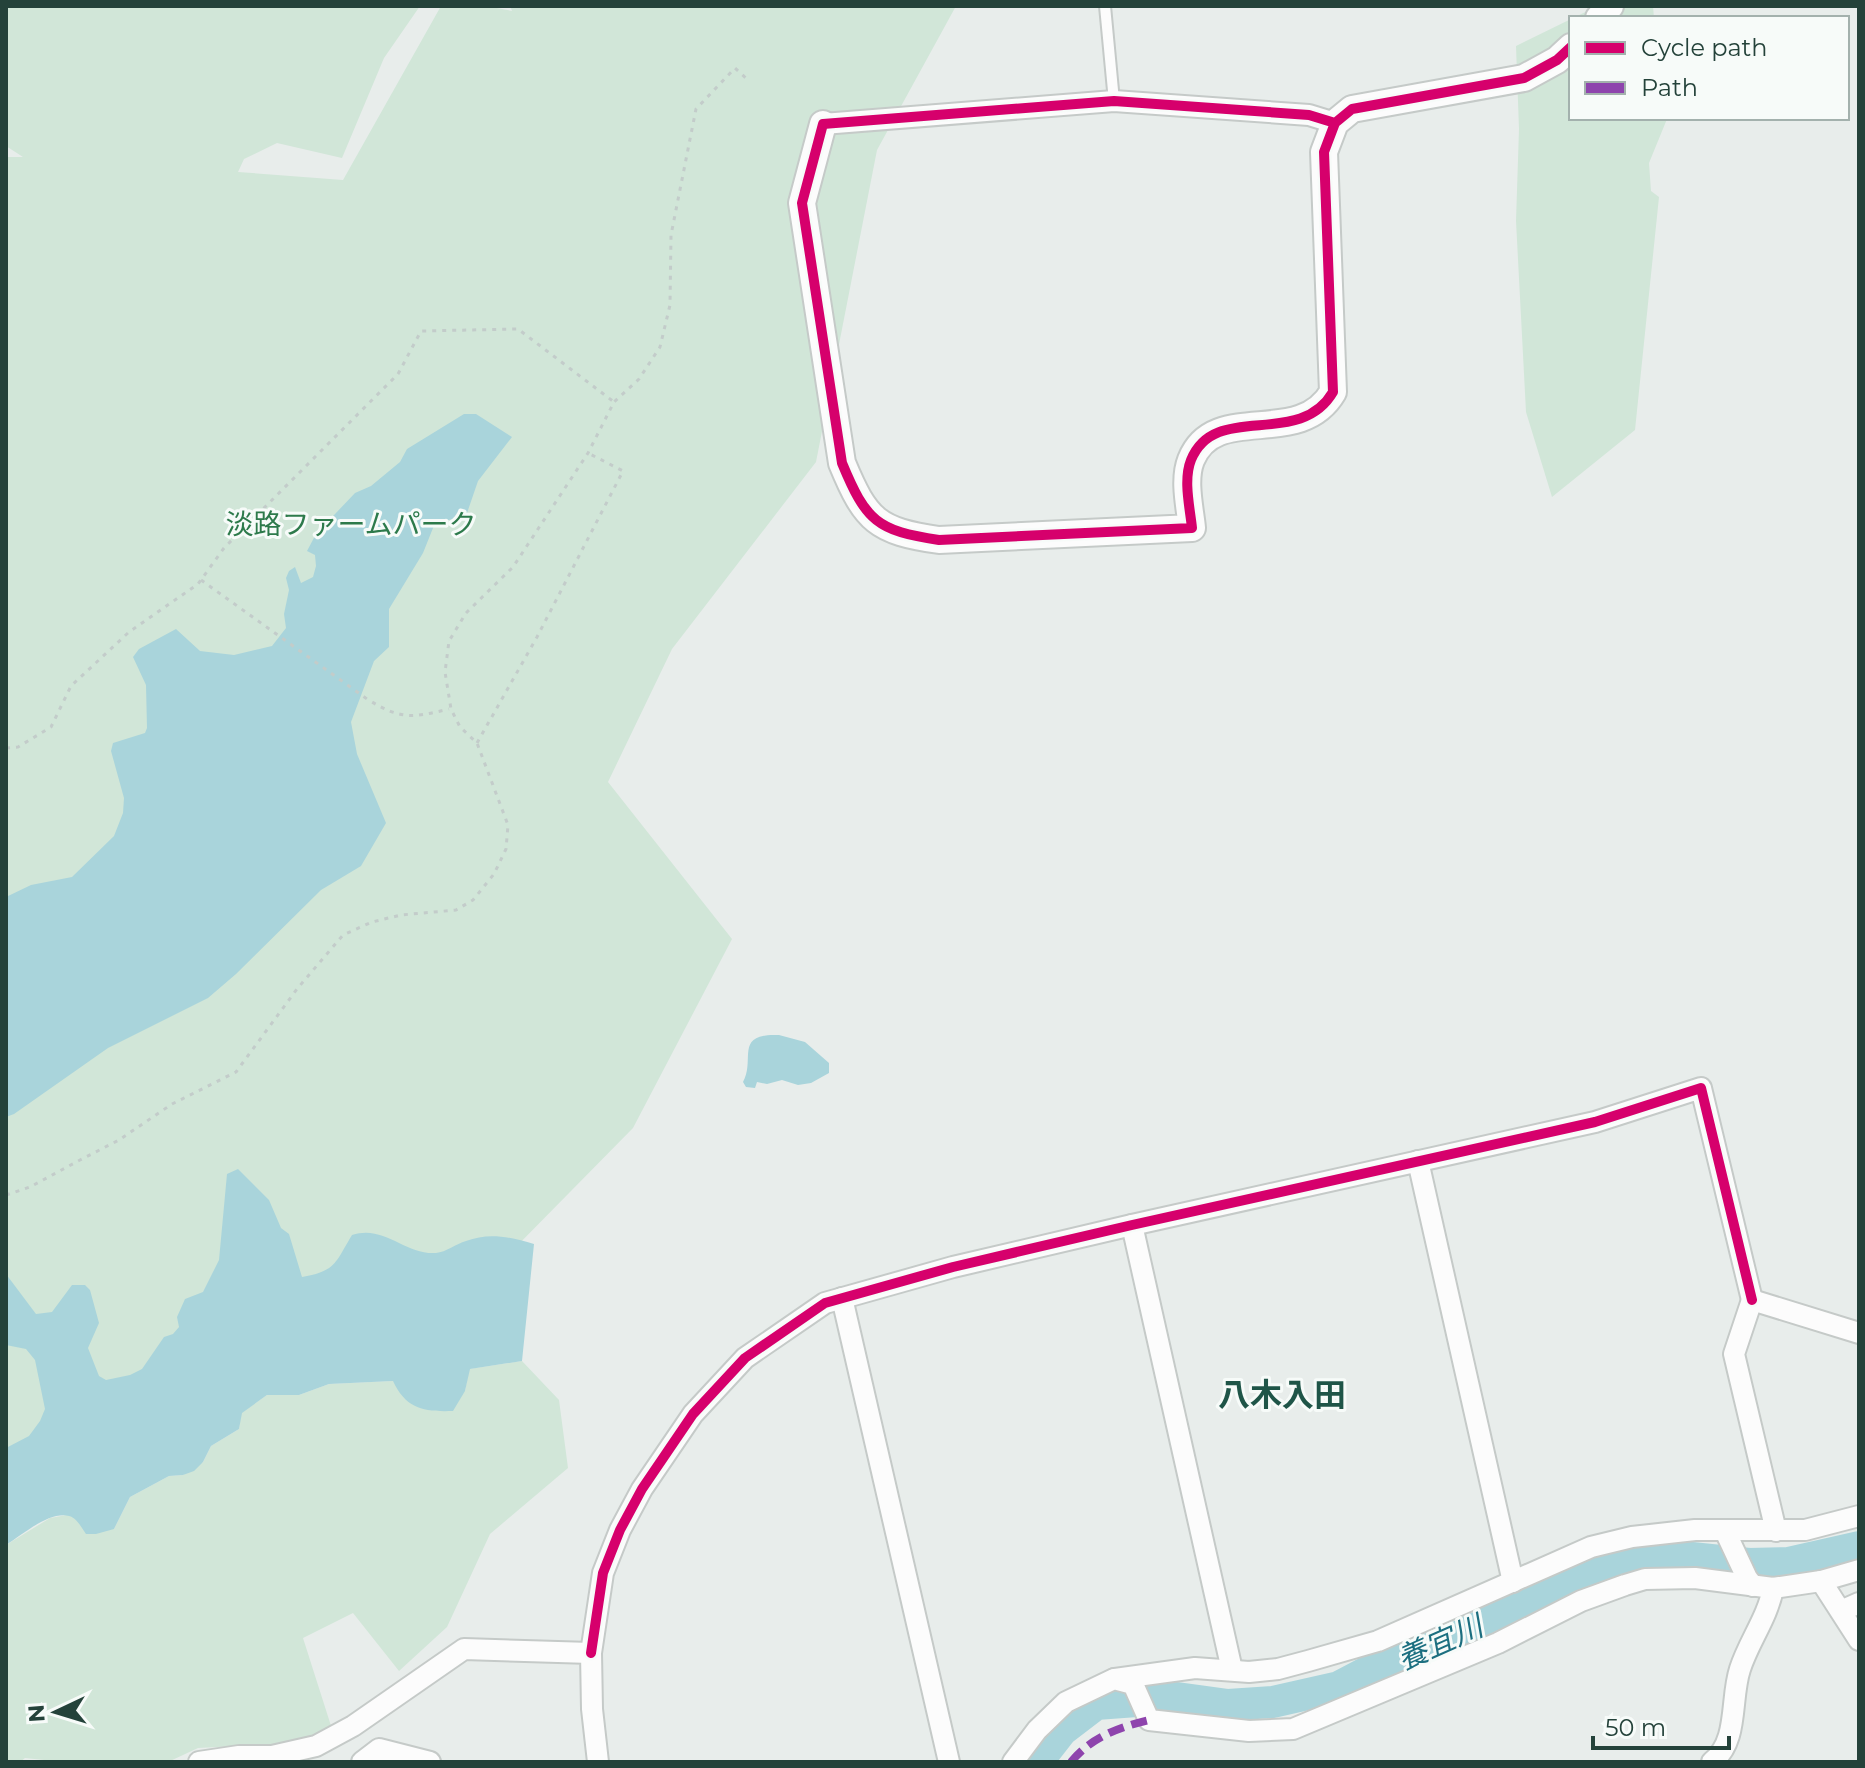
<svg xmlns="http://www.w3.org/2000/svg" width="1865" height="1768" viewBox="0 0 1865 1768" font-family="Montserrat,'Noto Sans JP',sans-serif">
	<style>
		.green { fill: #d1e6d8 }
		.water { fill: #a9d4db }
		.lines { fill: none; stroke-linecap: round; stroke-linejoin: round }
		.river { stroke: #a9d4db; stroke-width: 32 }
		.service-casing { stroke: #c5cac8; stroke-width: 14 }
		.minor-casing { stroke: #c5cac8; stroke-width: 24 }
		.tertiary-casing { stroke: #c5cac8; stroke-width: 30 }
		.path { stroke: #c3ccca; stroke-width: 3; stroke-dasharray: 4 6; stroke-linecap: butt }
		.service { stroke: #fcfcfc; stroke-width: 10 }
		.minor { stroke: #fcfcfc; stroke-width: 20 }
		.tertiary { stroke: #fcfcfc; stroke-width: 26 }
		.quiet { stroke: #8e44ad; stroke-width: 8; stroke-dasharray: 16 8; stroke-linecap: butt }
		.cycleway-casing { stroke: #f7fbf9; stroke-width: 15 }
		.cycleway { stroke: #d6006c; stroke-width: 10 }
		.labels { text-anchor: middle; stroke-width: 6; stroke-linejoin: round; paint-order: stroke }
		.park-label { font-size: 28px; fill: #2d7a4b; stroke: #f7fbf9 }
		.water-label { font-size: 30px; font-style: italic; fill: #1c6f80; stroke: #f7fbf9 }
		.quarter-label { font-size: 32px; font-weight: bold; fill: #1f5548; stroke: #f7fbf9 }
	</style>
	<rect width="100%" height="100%" fill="#e8edeb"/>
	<g class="green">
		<polygon points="6,6 420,6 384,58 342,158 277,143 244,159 238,172 343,180 441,6 486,6 512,11 510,6 956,6 877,150 816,462 672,649 608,782 732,939 633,1128 449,1315 6,1497 6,157 23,157 6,146"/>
		<polygon points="1598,6 1653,6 1654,18 1573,18"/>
		<polygon points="1571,19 1571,118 1667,119 1649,163 1651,191 1659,197 1635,430 1552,497 1526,412 1516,221 1519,129 1516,46"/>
		<polygon points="522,1361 559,1400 568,1468 490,1534 447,1627 399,1671 353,1613 303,1638 332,1729 295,1743 198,1748 168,1762 63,1762 25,1758 20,1762 6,1762 6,1545 50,1518 67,1515 114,1529 130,1497 169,1476 183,1475 203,1462 211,1446 239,1429 241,1413 267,1395 299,1395 329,1384 393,1381 465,1391 469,1369"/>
	</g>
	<g class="water">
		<polygon points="464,414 476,414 512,437 478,481 466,516 435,523 423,553 389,609 389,647 374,661 351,722 357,754 386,823 361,866 321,890 236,974 208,998 108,1048 14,1114 6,1117 6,897 31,885 72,877 114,836 123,813 124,798 111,751 113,743 145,733 147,728 146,685 133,657 139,649 176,629 200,651 234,655 272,646 286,628 284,614 289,590 286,578 289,571 295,567 301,583 313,577 316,566 315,555 307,551 316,534 355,493 371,486 400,462 407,449"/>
		<path d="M779 1035 805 1042 829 1063V1073L811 1083 798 1085 782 1080 767 1084 757 1082 755 1088 746 1087 743 1082C756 1059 733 1033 779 1035Z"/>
		<path d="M238 1169 269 1200 281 1228 289 1234 302 1277C336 1271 335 1263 352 1235 384 1224 405 1255 436 1253 446 1252 456 1244 466 1241 489 1232 510 1237 534 1244L522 1361 470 1369 465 1391 453 1411C424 1412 406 1409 393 1381L329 1384 299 1395H267L242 1413 239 1429 211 1446 203 1462 194 1471 183 1475 169 1476 130 1497 114 1529 96 1534H86C81 1527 77 1518 69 1516 49 1511 22 1535 6 1545V1448L29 1436 40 1421 45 1409 35 1360 26 1349 6 1345V1274L36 1314 52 1312 72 1285H85L90 1290 99 1323 88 1348 99 1376 106 1380 130 1375 142 1369 164 1337 173 1334 179 1327 177 1317 185 1299 203 1292 219 1260 227 1174Z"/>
	</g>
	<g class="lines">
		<polyline class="river" points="1037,1762 1062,1730 1096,1704 1177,1698 1228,1705 1273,1702 1339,1687 1377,1667 1448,1642 1596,1570 1627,1562 1663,1555 1749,1564 1788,1563 1859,1547"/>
		<defs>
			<polyline id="service" points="1105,6 1114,101"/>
			<g id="minor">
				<polyline points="823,124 1114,101 1309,115 1335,123"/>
				<polyline points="1418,1161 1513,1582"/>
				<polyline points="1132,1225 1232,1670"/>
				<polyline points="842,1298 949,1762"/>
				<polyline points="1725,1531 1747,1578 1753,1586"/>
				<polyline points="1776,1531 1734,1354 1752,1300 1859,1333"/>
				<polyline points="1821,1581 1859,1640"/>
				<polyline points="1841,1611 1859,1603"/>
				<polyline points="591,1653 603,1573 620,1530 642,1489 693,1414 745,1358 825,1303 953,1267 1132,1225 1595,1122 1701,1088 1752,1300"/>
				<polyline points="1115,1679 1195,1668 1249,1672 1278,1669 1308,1661 1378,1641 1591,1547 1632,1537 1695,1530 1805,1530 1859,1516"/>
				<polyline points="199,1762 239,1756 272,1756 316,1746 353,1726 464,1649 591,1653 592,1709 598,1762"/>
				<polyline points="362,1762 379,1749 430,1762"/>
				<polyline points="1013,1762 1037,1730 1066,1702 1114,1679 1133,1684 1149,1720 1249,1731 1293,1729 1498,1643 1581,1601 1625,1585 1645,1579 1695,1578 1773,1588 1821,1581 1859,1570"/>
				<path d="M1712 1762C1739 1741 1730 1699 1740 1669 1749 1641 1768 1617 1773 1588"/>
			</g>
			<g id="tertiary">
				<polyline points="1599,18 1610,6"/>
				<path d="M823 124 802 203 842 463C866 521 877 531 939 540L1192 528C1190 508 1183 480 1191 460 1215 400 1299 450 1333 392L1324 152 1335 123 1352 109 1524 78 1557 60 1571 47"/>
			</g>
		</defs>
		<use href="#service" class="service-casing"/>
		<use href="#minor" class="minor-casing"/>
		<use href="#tertiary" class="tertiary-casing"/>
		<g class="path">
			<path d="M201 580 367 699C401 720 412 718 449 709"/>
			<polyline points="477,743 537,637 623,471 588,453"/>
			<polyline points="6,748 18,747 51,727 71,686 129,632 198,584 224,548 398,374 421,331 518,329 614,402"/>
			<polyline points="6,1195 30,1187 80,1160 119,1140 172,1104 236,1072 297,989 343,935 372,922 401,915 456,910 473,900 494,874 506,849 508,825 477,743 460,727 451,709 445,672 449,641 466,613 513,567 588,453 614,402 639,379 660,347 670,305 671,235 696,109 735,68 747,79"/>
		</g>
		<use href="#service" class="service"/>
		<use href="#minor" class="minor"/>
		<use href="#tertiary" class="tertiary"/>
		<path class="quiet" d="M1071 1762C1091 1737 1120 1727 1149 1720"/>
		<defs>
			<g id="cycleway">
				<path d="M1335 123 1309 115 1114 101 823 124 802 203 842 463C866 521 877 531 939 540L1192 528C1190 508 1183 480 1191 460 1215 400 1299 450 1333 392L1324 152 1335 123 1352 109 1524 78 1557 60 1571 47"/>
				<polyline points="591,1653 603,1573 620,1530 642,1489 693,1414 745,1358 825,1303 953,1267 1132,1225 1595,1122 1701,1088 1752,1300"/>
			</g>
		</defs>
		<use href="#cycleway" class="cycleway-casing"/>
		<use href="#cycleway" class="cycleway"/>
	</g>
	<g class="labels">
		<g class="park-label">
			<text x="351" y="534">淡路ファームパーク</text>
		</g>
		<g class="water-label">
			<text transform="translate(1440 1643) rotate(-24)" y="10">養宜川</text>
		</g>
		<g class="quarter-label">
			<text x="1282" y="1406">八木入田</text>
		</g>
	</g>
	<rect width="1865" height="1768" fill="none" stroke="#24423a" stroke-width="16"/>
	<rect x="1569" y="16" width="280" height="104" fill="#f7fbf9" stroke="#a3b1ad" stroke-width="2"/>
	<rect x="1585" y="42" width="40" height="12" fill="#d6006c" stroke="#a3b1ad" stroke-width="2"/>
	<text x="1641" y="56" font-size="24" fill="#24423a">Cycle path</text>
	<rect x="1585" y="82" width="40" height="12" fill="#8e44ad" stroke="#a3b1ad" stroke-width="2"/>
	<text x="1641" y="96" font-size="24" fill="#24423a">Path</text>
	<g transform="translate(56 1712) rotate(266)" stroke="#f7fbf9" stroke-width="6" paint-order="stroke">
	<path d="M0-6L14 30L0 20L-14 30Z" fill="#24423a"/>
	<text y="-12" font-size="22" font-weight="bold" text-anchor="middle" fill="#24423a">N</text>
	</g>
	<path d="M1593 1736v12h136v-12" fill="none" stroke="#24423a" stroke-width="4"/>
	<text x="1605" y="1736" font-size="24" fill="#24423a" stroke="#f7fbf9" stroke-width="6" paint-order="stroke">50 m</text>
</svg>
